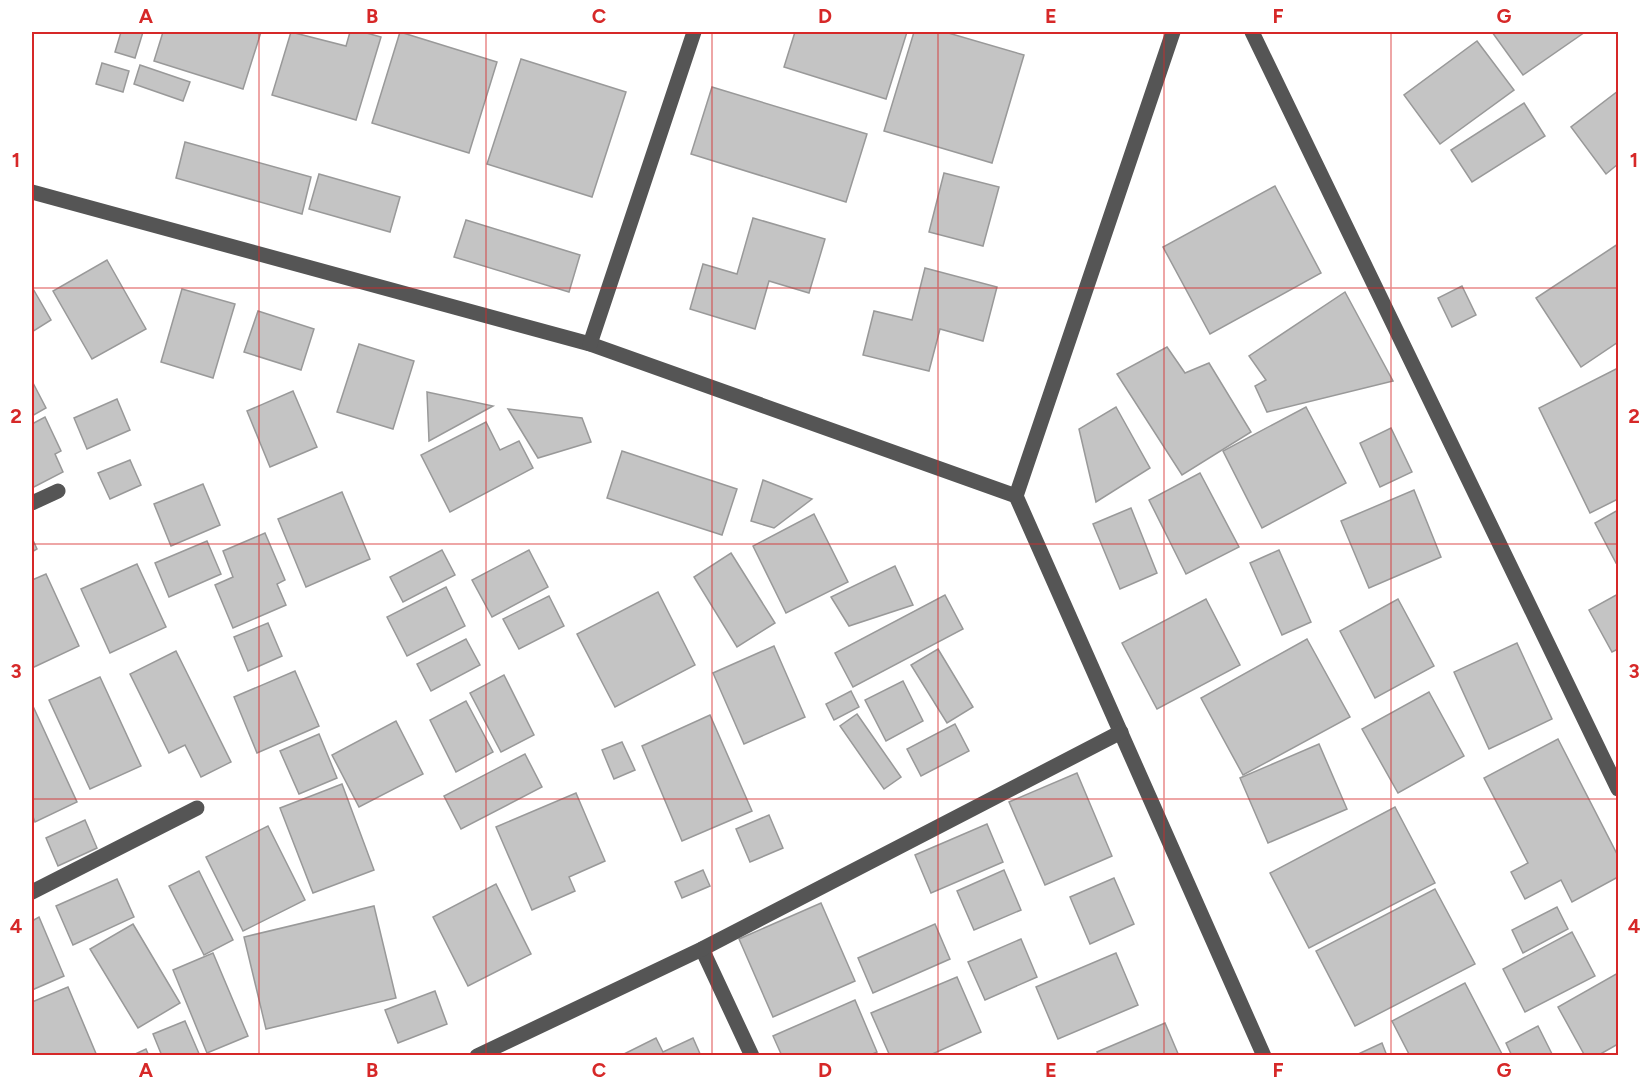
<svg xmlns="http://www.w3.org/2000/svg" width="1650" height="1087" viewBox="0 0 1650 1087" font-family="Figtree,sans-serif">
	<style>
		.building { fill: #c4c4c4; stroke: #999; stroke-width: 1.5 }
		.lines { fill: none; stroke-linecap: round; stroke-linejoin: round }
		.minor { stroke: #555; stroke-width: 15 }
		.grid { fill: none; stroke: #d62828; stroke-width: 1.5; stroke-opacity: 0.55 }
		.neatline { fill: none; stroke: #d62828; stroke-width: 2 }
		.grid-label { font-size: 20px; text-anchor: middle; font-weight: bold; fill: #d62828 }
	</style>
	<rect width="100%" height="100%" fill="#fff"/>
	<g class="building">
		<polygon points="121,32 143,32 135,58 115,52"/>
		<polygon points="163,32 261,32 243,89 154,61"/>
		<polygon points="291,32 346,46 350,32 363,32 381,37 356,120 272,95"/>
		<polygon points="400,32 497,62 469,153 372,123"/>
		<polygon points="795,32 907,32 886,99 784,67"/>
		<polygon points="914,32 945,32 1024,55 992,163 884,131"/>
		<polygon points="1492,32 1585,32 1523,75"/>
		<polygon points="1477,41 1514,90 1440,144 1404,95"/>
		<polygon points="521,59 626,92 592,197 487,164"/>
		<polygon points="102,63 129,71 123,92 96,84"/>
		<polygon points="140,65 190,82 183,101 134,84"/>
		<polygon points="712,87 867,134 846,202 691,154"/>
		<polygon points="1618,91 1618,164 1606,174 1571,127"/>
		<polygon points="1524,103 1545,136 1472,182 1451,150"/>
		<polygon points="185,142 311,177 302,214 176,178"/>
		<polygon points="944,173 999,187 983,246 929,232"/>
		<polygon points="319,174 400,197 390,232 309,209"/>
		<polygon points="1275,186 1321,273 1210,334 1163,247"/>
		<polygon points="753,218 825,239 809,293 769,281 755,329 690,309 703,264 737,274"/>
		<polygon points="466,220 580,255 569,292 454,257"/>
		<polygon points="1618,244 1618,342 1581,367 1536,298"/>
		<polygon points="107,260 146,329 92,359 53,291"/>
		<polygon points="925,268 997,287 983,341 940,329 929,371 863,355 874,311 912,320"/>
		<polygon points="1462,286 1476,315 1452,327 1438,298"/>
		<polygon points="32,287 51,320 32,332"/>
		<polygon points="182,289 235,304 213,378 161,362"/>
		<polygon points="1345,292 1393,381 1267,412 1255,386 1266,380 1249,356"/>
		<polygon points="258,311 314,329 301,370 244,352"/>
		<polygon points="359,344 414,361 393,429 337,412"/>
		<polygon points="1167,347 1185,373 1209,363 1251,432 1182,475 1117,374"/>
		<polygon points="1618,368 1618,499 1590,513 1539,408"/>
		<polygon points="32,381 46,408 32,416"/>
		<polygon points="293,391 317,447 270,467 247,411"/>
		<polygon points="427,392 493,406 429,441"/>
		<polygon points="117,399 130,430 87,449 74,418"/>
		<polygon points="1116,407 1150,468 1096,502 1079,429"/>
		<polygon points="1306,407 1346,483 1262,528 1223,451"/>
		<polygon points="508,409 582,418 591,442 538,458"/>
		<polygon points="45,417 61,451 55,454 63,472 32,488 32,424"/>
		<polygon points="486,422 500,450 519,441 533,468 450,512 421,455"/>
		<polygon points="1391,428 1412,472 1380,487 1360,443"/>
		<polygon points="622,451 737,489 722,535 607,498"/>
		<polygon points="130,460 141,485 110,499 98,473"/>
		<polygon points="1200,473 1239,547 1186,574 1149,500"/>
		<polygon points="763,480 812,499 774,528 751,521"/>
		<polygon points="203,484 220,525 171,546 154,504"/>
		<polygon points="1414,490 1441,557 1369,588 1341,521"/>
		<polygon points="342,492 370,559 306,587 278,519"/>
		<polygon points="1131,508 1157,573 1120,589 1093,524"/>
		<polygon points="1618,510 1618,562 1616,563 1595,523"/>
		<polygon points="814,514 848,582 786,613 753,546"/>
		<polygon points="265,533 285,580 277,584 286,605 233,628 215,585 233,577 223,551"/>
		<polygon points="32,538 37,549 32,552"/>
		<polygon points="207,541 221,574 169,597 155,563"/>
		<polygon points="442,550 455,575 403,602 390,577"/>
		<polygon points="529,550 548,587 492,617 472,580"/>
		<polygon points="1279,550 1311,622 1282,635 1250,563"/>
		<polygon points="731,553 775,623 737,647 694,577"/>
		<polygon points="137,564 166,627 110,653 81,589"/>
		<polygon points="895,566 913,605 849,626 831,597"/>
		<polygon points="46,574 79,646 32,668 32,580"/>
		<polygon points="446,587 465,626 407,656 387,617"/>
		<polygon points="658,592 695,665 615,707 577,634"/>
		<polygon points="1618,594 1618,649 1612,652 1589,610"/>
		<polygon points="945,595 963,629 853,687 835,653"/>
		<polygon points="549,596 564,626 519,649 503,619"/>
		<polygon points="1206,599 1240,665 1157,709 1122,643"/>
		<polygon points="1398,599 1434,666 1375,698 1340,631"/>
		<polygon points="268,623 282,656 248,671 234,637"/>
		<polygon points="466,639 480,665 431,691 417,664"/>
		<polygon points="1307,639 1350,717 1243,775 1201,698"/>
		<polygon points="1517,643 1552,719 1489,749 1454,672"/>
		<polygon points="774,646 805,717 744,744 713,673"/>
		<polygon points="938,649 973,707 947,723 911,665"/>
		<polygon points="176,651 231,762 201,777 185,745 169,753 130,674"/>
		<polygon points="295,671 319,726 257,753 234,697"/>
		<polygon points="504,675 534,735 501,752 470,693"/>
		<polygon points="100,677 141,766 90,789 49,700"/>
		<polygon points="903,681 923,721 886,741 865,700"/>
		<polygon points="851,691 859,707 834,720 826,704"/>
		<polygon points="1429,692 1464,756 1398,793 1362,729"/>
		<polygon points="466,701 493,752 456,772 430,720"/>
		<polygon points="32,704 77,802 35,822 32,814"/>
		<polygon points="857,714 901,777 884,789 840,726"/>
		<polygon points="710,715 752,811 682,841 642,746"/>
		<polygon points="396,721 423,774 359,807 332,755"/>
		<polygon points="955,724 969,751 921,776 907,749"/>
		<polygon points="319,734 337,778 299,794 280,751"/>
		<polygon points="1558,739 1618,856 1618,877 1572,902 1561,880 1525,899 1511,872 1528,863 1484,778"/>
		<polygon points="622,742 635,770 614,779 602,750"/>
		<polygon points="1319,744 1347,809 1268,843 1240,778"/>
		<polygon points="525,754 542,787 461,829 444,796"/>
		<polygon points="1077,773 1112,856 1045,885 1009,802"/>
		<polygon points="342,784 374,870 313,893 280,808"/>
		<polygon points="576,793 605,861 569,877 575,891 532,910 496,827"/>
		<polygon points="1395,807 1435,883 1309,948 1270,873"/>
		<polygon points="769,815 783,848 750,862 736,829"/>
		<polygon points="85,820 97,848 58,866 46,838"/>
		<polygon points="987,824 1003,862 931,893 915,855"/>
		<polygon points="268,826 305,900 243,931 206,857"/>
		<polygon points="703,870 710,886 682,898 675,882"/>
		<polygon points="1004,870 1021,910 974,930 957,891"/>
		<polygon points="199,871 233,940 204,955 169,886"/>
		<polygon points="1114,878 1134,924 1090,944 1070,897"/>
		<polygon points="117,879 134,917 73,945 56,906"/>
		<polygon points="496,884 531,954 468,986 433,917"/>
		<polygon points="1435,889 1475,964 1355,1026 1316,951"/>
		<polygon points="821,903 855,981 773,1017 739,939"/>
		<polygon points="374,906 396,998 266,1029 244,937"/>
		<polygon points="1557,907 1568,929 1523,953 1512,930"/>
		<polygon points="39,917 64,976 32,990 32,921"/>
		<polygon points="133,924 180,1003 138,1028 90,949"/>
		<polygon points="935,924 950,959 873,993 858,958"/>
		<polygon points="1572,932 1595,976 1525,1012 1503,969"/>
		<polygon points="1021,939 1037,977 985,1000 968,962"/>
		<polygon points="213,953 248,1036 207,1053 173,970"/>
		<polygon points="1116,953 1138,1005 1058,1039 1036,987"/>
		<polygon points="1618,973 1618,1044 1597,1056 1585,1056 1558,1007"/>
		<polygon points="957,977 981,1032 928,1056 890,1056 871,1013"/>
		<polygon points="1465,983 1503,1056 1410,1056 1392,1021"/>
		<polygon points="68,987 97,1056 32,1056 32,1002"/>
		<polygon points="435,991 447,1024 398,1043 385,1010"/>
		<polygon points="855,1000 877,1052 868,1056 782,1056 773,1036"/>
		<polygon points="185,1021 200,1056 162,1056 153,1034"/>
		<polygon points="1165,1023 1179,1056 1099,1056 1097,1052"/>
		<polygon points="1538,1026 1553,1056 1512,1056 1506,1043"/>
		<polygon points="656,1038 663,1052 693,1038 701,1056 620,1056"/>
		<polygon points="1382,1043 1387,1056 1354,1056"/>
		<polygon points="146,1049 149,1056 131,1056"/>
	</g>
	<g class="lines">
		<g class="minor">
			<polyline points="1173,32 1016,496 1264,1056"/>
			<polyline points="1252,32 1618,789"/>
			<polyline points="32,192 590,344 1016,496"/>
			<polyline points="590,344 694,32"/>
			<polyline points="32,503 58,491"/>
			<polyline points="32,892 197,808"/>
			<polyline points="702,949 752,1056"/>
			<polyline points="477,1056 702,949 1121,732"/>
		</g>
	</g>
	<path class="grid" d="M259 32V1056M486 32V1056M712 32V1056M938 32V1056M1164 32V1056M1391 32V1056M32 288H1618M32 544H1618M32 799H1618"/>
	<rect width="1650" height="1087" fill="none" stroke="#ffffff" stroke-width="66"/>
	<rect x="33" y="33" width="1584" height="1021" class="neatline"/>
	<g class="grid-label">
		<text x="146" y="23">A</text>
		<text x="372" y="23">B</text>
		<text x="599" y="23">C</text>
		<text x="825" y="23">D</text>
		<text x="1051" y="23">E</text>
		<text x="1278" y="23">F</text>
		<text x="1504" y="23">G</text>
		<text x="16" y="167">1</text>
		<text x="1634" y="167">1</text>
		<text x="16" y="423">2</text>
		<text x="1634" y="423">2</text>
		<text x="16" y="678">3</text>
		<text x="1634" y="678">3</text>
		<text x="16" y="933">4</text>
		<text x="1634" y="933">4</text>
		<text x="146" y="1077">A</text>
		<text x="372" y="1077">B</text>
		<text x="599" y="1077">C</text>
		<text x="825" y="1077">D</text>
		<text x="1051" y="1077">E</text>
		<text x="1278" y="1077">F</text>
		<text x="1504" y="1077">G</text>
	</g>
</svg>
